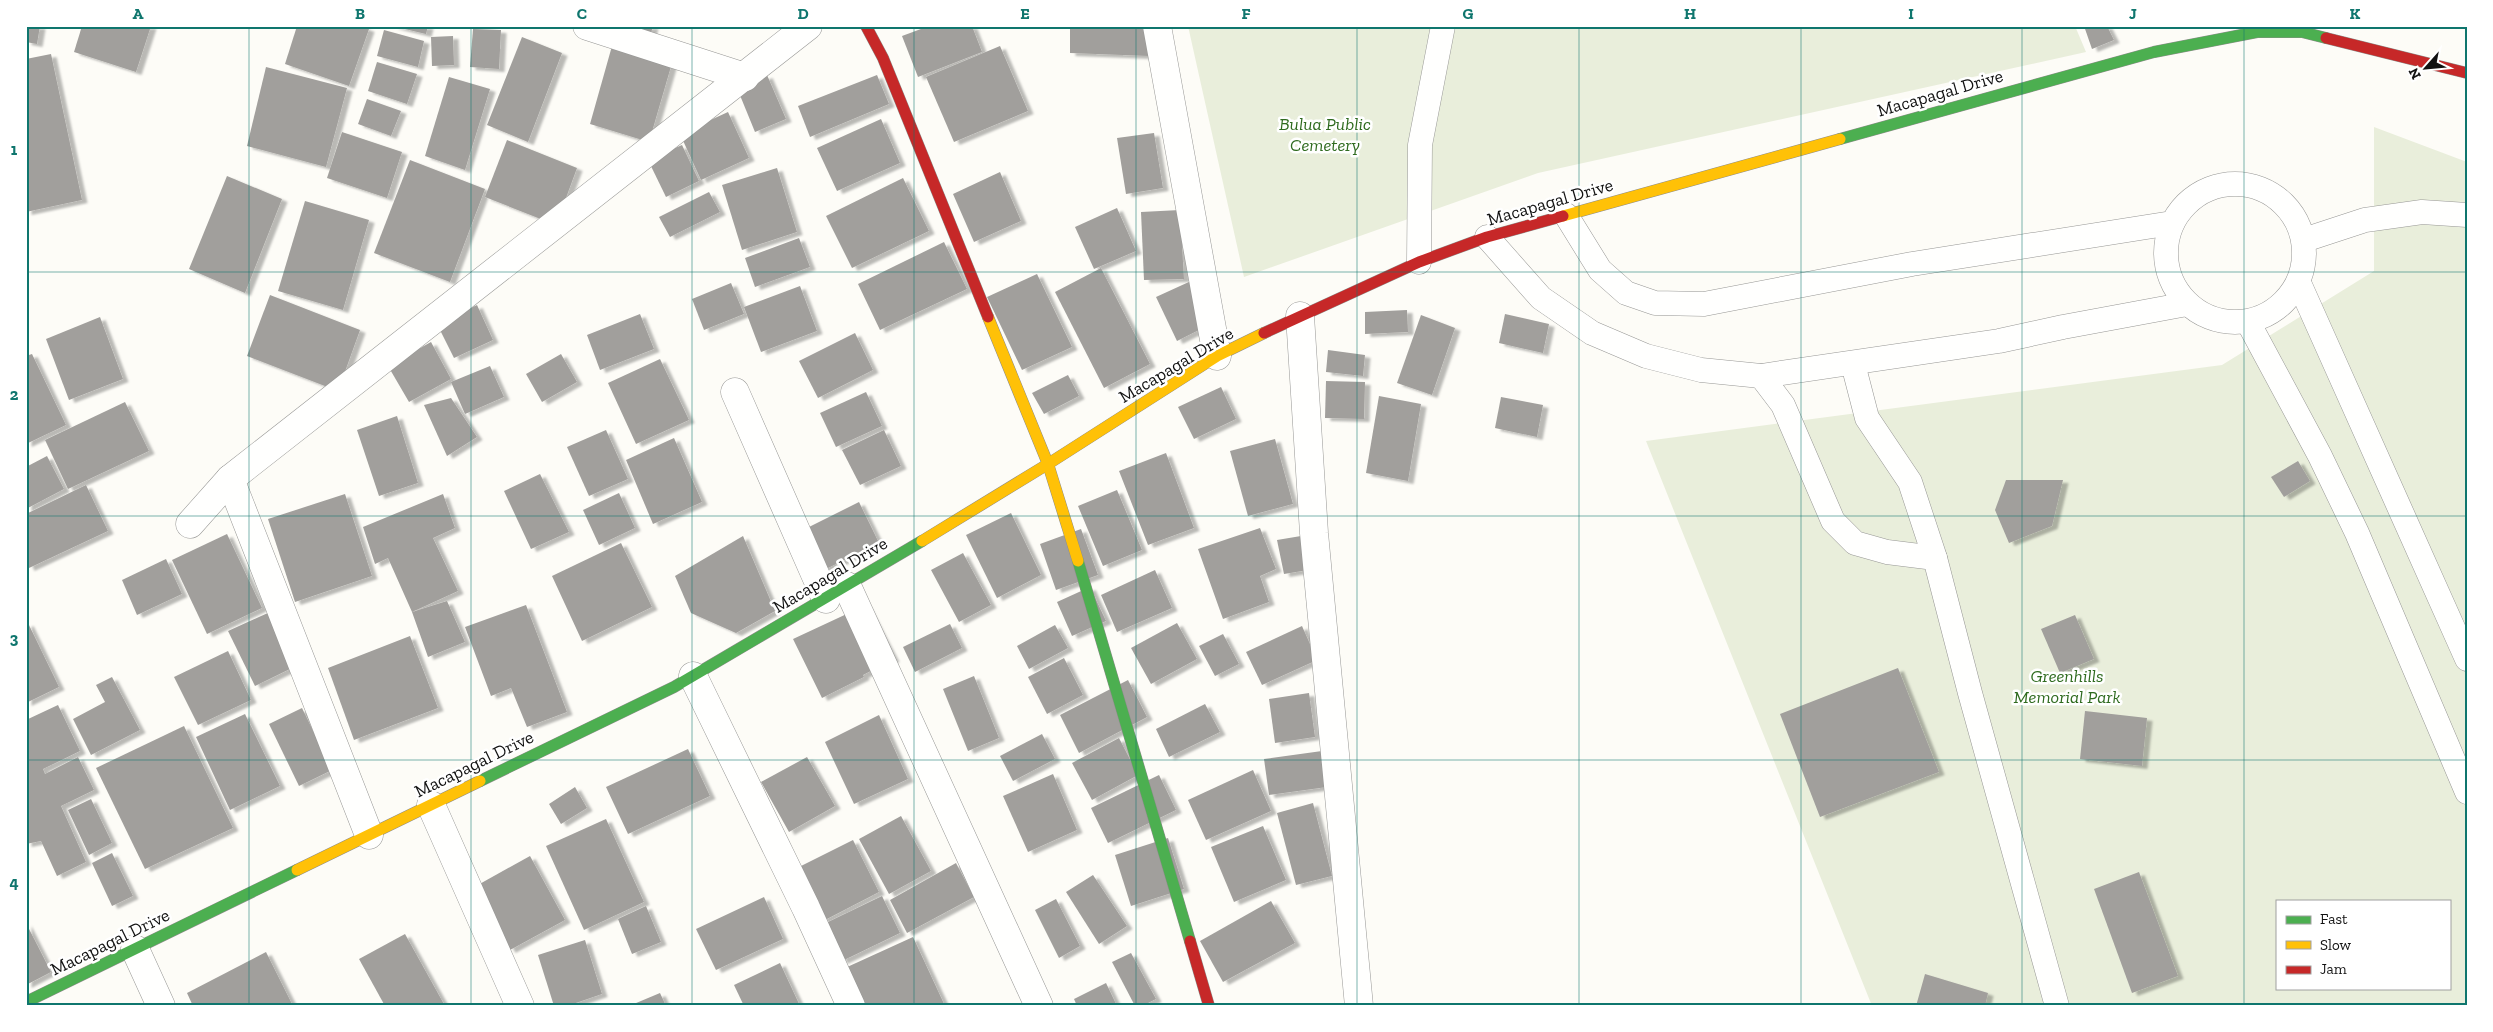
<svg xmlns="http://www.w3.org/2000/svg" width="2493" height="1032" viewBox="0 0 2493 1032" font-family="'Zilla Slab',serif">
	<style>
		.cemetery { fill: #e9eedb; fill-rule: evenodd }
		.building { fill: #a19f9c; filter: url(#shadow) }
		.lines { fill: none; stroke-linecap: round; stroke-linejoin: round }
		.lane-casing { stroke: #979795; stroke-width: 25 }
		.street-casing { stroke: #979795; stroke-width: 29 }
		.fast-casing { stroke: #8e8d8b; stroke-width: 12 }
		.slow-casing { stroke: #8e8d8b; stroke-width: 12 }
		.jam-casing { stroke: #8e8d8b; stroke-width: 12 }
		.lane { stroke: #fffffe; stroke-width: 24 }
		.street { stroke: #fffffe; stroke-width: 28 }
		.fast { stroke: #4caf50; stroke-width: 11 }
		.slow { stroke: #ffc107; stroke-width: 11 }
		.jam { stroke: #c62828; stroke-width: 11 }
		.grid { fill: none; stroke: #0f766e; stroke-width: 1; stroke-opacity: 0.55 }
		.labels { text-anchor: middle; stroke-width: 5; stroke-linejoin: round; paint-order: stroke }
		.street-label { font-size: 18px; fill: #111; stroke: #fff }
		.park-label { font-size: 18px; font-style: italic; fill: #2f6b1f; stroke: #fff }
		.neatline { fill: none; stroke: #0f766e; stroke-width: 2 }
		.grid-label { font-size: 16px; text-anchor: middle; font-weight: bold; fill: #0f766e }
	</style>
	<defs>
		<filter id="shadow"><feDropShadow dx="5.5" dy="3" stdDeviation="1" flood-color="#0004"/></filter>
	</defs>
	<rect width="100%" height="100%" fill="#fdfcf7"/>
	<g class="cemetery">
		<polygon points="1188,26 2075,26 2086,52 1538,173 1244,277"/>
		<path d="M2374 127 2467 162V1006H1872L1646 441 2222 365 2374 271ZM2277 901H2449V988H2277Z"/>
	</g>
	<g class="building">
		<polygon points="26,26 40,26 37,44 26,42"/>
		<polygon points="82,26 151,26 136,72 74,52"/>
		<polygon points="297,26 361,26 369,29 349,86 285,64"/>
		<polygon points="392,26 428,26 426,34"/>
		<polygon points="630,26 653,26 651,33"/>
		<polygon points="929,26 972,26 982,52 918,77 902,36"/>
		<polygon points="1070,26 1150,26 1149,56 1070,53"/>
		<polygon points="2084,26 2107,26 2114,40 2092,49"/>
		<polygon points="473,29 501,30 499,69 470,67"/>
		<polygon points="384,30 424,41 418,67 377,56"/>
		<polygon points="453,36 454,65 432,66 431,37"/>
		<polygon points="522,37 562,53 528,142 487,125"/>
		<polygon points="612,46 672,63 649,142 590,124"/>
		<polygon points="1000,46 1028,111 954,142 926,77"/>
		<polygon points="51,54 82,200 26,212 26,59"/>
		<polygon points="377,62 417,74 407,104 368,91"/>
		<polygon points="266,67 347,88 326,167 247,146"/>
		<polygon points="767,75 786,119 755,132 737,88"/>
		<polygon points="877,75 889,104 810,137 798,106"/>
		<polygon points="449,77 490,89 465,170 425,156"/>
		<polygon points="367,99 401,111 391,136 358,124"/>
		<polygon points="728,112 749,158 701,180 680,134"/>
		<polygon points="881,119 900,163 837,191 817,148"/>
		<polygon points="342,132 402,152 387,198 327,178"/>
		<polygon points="1154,133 1163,188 1126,194 1117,138"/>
		<polygon points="507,140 577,168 556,225 485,197"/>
		<polygon points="682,145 699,181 666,197 648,160"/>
		<polygon points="410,160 485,189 450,282 374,253"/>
		<polygon points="777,168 797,232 742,250 722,185"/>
		<polygon points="1000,172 1021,221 974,242 953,194"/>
		<polygon points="227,176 282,199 245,293 189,269"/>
		<polygon points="903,178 929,231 852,268 826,216"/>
		<polygon points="709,192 720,212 670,237 659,217"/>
		<polygon points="305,201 369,220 343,310 278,291"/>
		<polygon points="1117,208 1136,251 1094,269 1075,227"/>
		<polygon points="1180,210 1184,279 1144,280 1141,212"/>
		<polygon points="799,238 810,267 755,287 745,258"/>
		<polygon points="944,242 967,289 880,330 858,284"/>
		<polygon points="1101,268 1150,364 1104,388 1055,292"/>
		<polygon points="1037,274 1072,347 1022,370 987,297"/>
		<polygon points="1191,281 1211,324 1177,341 1156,297"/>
		<polygon points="731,283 744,314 704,330 692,299"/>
		<polygon points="800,286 817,331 761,352 744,307"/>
		<polygon points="270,295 360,330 338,391 247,356"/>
		<polygon points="477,305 493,340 454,358 437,324"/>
		<polygon points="1407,310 1408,332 1365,334 1365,312"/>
		<polygon points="640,314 654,349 600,370 587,335"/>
		<polygon points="1505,314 1549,324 1543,353 1499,343"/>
		<polygon points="1421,315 1455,328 1432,395 1397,383"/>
		<polygon points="100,317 123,379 69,400 46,339"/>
		<polygon points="855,333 873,370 818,398 799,361"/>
		<polygon points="431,342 451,379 409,402 388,366"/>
		<polygon points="1328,350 1365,355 1363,376 1326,372"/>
		<polygon points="32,354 66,425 26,444 26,356"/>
		<polygon points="561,354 577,382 542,402 526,374"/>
		<polygon points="660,359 689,420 636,444 608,383"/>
		<polygon points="490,366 504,397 465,414 451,382"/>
		<polygon points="1068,375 1079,396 1044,414 1032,393"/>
		<polygon points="1326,381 1365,382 1364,419 1325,418"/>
		<polygon points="1221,387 1236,419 1194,439 1178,407"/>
		<polygon points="866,392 882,426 836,447 820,413"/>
		<polygon points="1379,396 1421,404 1408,481 1366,473"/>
		<polygon points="1501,397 1543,405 1537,437 1495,428"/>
		<polygon points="451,398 477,437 447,456 424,405"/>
		<polygon points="125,402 149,451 68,489 45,440"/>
		<polygon points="397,416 418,483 379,496 357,430"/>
		<polygon points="606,430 628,479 589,496 567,447"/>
		<polygon points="884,430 901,466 860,485 842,450"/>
		<polygon points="674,438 702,502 653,524 626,460"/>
		<polygon points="1275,439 1293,504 1248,516 1230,451"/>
		<polygon points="1166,453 1194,528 1148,545 1119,471"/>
		<polygon points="47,456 64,489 26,509 26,467"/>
		<polygon points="2298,461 2310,481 2284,497 2271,477"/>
		<polygon points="540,474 569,532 531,549 504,491"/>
		<polygon points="2006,480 2063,480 2052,526 2009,543 1995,510"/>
		<polygon points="86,485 108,531 29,568 26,561 26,514"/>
		<polygon points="1117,490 1142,550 1103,566 1078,506"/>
		<polygon points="619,493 635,528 599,545 583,510"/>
		<polygon points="345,494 372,576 295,602 268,519"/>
		<polygon points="443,494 455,528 433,538 458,591 412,612 447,601 465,642 428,657 412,612 388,558 375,564 363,527"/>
		<polygon points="859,502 879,543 824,570 805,529"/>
		<polygon points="1011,513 1041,575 997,598 966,535"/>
		<polygon points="1260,528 1276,569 1260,576 1269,602 1223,619 1198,549"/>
		<polygon points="1081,529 1098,575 1056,590 1040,544"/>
		<polygon points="227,534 262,608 207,634 172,560"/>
		<polygon points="1307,535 1314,569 1284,574 1277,540"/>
		<polygon points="743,536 775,611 736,633 691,613 675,576"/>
		<polygon points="621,543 652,607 582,641 552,576"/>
		<polygon points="963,553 991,605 959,622 931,570"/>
		<polygon points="166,559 182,594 137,615 122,580"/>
		<polygon points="1155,570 1172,608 1117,632 1101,595"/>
		<polygon points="1090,587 1106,621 1072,636 1057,602"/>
		<polygon points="526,605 567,712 527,727 511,688 491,696 465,627"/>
		<polygon points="866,605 894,659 863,675 864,677 822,698 793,639"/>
		<polygon points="270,612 296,666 255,686 228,631"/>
		<polygon points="2075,615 2094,659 2060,673 2041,629"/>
		<polygon points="28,623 59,687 26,703 26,624"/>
		<polygon points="1177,623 1197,659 1151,684 1131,648"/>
		<polygon points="950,624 962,648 915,672 903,647"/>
		<polygon points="1055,625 1068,648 1029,669 1017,646"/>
		<polygon points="1302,626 1317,660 1262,685 1246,652"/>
		<polygon points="1223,634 1239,664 1215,676 1199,646"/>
		<polygon points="410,636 438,708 354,740 328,668"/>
		<polygon points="228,651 251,700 198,725 174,677"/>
		<polygon points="1064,658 1083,695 1047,714 1028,677"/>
		<polygon points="1898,668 1939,772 1820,817 1780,714"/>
		<polygon points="974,676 999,738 968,751 943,689"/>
		<polygon points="112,677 140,730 91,755 73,719 105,702 96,685"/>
		<polygon points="1128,680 1147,717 1079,753 1060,715"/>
		<polygon points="1309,693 1315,737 1275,743 1269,699"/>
		<polygon points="1205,704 1220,732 1169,757 1156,729"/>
		<polygon points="58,705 80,751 43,769 45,774 78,757 94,790 61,806 86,862 57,876 41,841 26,844 26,720"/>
		<polygon points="302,708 332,770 299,786 269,724"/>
		<polygon points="2085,711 2147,718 2142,766 2080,759"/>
		<polygon points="245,714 280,786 230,810 196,737"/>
		<polygon points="879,715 908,779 854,804 825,742"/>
		<polygon points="184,726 233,828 145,869 96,768"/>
		<polygon points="1042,734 1055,759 1013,781 1000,756"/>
		<polygon points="1119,738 1138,775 1092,800 1072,763"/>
		<polygon points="688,749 710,796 628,834 606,787"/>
		<polygon points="1322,751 1327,787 1269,795 1264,759"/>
		<polygon points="807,757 835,806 789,832 761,782"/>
		<polygon points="1253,770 1271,811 1206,840 1188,800"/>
		<polygon points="1053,774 1077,830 1028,852 1003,796"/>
		<polygon points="1159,775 1176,810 1108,843 1091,808"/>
		<polygon points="575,787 587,808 561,824 549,804"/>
		<polygon points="91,799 112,843 89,855 68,810"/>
		<polygon points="1313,803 1332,876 1296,885 1277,813"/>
		<polygon points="901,816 931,871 889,894 859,839"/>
		<polygon points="606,819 644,902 584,930 546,846"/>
		<polygon points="1263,826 1286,880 1234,902 1211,847"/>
		<polygon points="1168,838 1184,889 1131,906 1115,855"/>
		<polygon points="853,840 879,892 823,921 797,868"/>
		<polygon points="112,853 133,896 112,906 92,863"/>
		<polygon points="530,856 565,920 510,950 476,886"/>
		<polygon points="956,863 974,897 907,933 890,900"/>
		<polygon points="2139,872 2178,976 2132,993 2094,889"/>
		<polygon points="1093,875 1127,926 1099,944 1066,892"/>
		<polygon points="882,896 900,933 842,961 824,924"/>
		<polygon points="764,897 783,939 716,970 696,929"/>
		<polygon points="1056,899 1080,946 1059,958 1035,910"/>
		<polygon points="1271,901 1295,943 1223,982 1200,941"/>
		<polygon points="646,906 661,942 632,954 618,919"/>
		<polygon points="26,923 51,972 26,985"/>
		<polygon points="405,934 445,1006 385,1006 359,959"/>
		<polygon points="913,937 945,1006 862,1006 845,968"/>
		<polygon points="585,940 602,994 567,1006 554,1006 538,955"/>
		<polygon points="266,952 293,1006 193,1006 187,993"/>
		<polygon points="1131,953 1156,999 1142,1006 1135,1006 1112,962"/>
		<polygon points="780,963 800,1006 744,1006 734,985"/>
		<polygon points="1925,974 1988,993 1985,1006 1916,1006"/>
		<polygon points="1106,983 1117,1006 1077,1006 1074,999"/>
		<polygon points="660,993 666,1006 629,1006"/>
	</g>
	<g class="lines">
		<defs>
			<g id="lane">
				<circle cx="2235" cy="253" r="69"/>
				<polyline points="1566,215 1600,270 1626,293 1655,303 1704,304 1912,264 2172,223"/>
				<polyline points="1487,237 1541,298 1592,333 1646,356 1701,370 1761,376 1999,341 2063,327 2187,304"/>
				<polyline points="2304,240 2365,220 2422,212 2467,215"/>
				<polyline points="1419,262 1420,145 1443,26"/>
				<polyline points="2299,283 2467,659"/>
				<polyline points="2248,322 2320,456 2357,533 2467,792"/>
				<polyline points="1853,364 1867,418 1910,482 1935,558 1970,693 2057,1006"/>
				<polyline points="1761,376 1783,405 1833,521 1855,543 1887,552 1935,558"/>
			</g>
			<g id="street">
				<polyline points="587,26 745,77"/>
				<polyline points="1157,26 1217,356"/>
				<polyline points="1300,316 1314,533 1359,1006"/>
				<polyline points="735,392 826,599"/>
				<polyline points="230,479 369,835"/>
				<polyline points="190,524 230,479 808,26"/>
				<polyline points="847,586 1039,1006"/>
				<polyline points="693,676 806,908 851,1006"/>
				<polyline points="431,805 520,1006"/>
				<polyline points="135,949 161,1006"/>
			</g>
			<g id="fast">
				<polyline points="1840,139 2154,52 2257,32 2302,32 2326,38"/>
				<polyline points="1078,561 1190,941"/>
				<polyline points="480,781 674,687 922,541"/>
				<polyline points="26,1002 297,870"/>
			</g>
			<g id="slow">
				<polyline points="1563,216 1840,139"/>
				<polyline points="988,317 1048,464 1078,561"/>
				<polyline points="922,541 1048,464 1217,356 1264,333"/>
				<polyline points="297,870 480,781"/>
			</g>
			<g id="jam">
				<polyline points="866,26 883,58 988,317"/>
				<polyline points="2326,38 2467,73"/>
				<polyline points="1264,333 1419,262 1487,237 1563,216"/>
				<polyline points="1190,941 1209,1006"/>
			</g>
		</defs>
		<use href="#lane" class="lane-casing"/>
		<use href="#street" class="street-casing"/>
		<use href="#fast" class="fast-casing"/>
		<use href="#slow" class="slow-casing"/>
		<use href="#jam" class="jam-casing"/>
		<use href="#lane" class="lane"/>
		<use href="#street" class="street"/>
		<use href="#fast" class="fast"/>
		<use href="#slow" class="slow"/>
		<use href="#jam" class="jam"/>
	</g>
	<path class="grid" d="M249 26V1006M471 26V1006M692 26V1006M914 26V1006M1136 26V1006M1357 26V1006M1579 26V1006M1801 26V1006M2022 26V1006M2244 26V1006M26 272H2467M26 516H2467M26 760H2467"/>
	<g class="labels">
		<g class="street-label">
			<text transform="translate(1940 93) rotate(-16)" y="6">Macapagal Drive</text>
			<text transform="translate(1550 202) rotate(-16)" y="6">Macapagal Drive</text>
			<text transform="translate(1176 365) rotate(-31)" y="6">Macapagal Drive</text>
			<text transform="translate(830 575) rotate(-31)" y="6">Macapagal Drive</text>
			<text transform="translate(474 764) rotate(-26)" y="6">Macapagal Drive</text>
			<text transform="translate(110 942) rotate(-26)" y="6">Macapagal Drive</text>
		</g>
		<g class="park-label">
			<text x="1325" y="130">Bulua Public<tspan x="1325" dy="21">Cemetery</tspan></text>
			<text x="2067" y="682">Greenhills<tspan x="2067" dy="21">Memorial Park</tspan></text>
		</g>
	</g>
	<rect width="2493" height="1032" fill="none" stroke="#ffffff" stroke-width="55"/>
	<rect x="2276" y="900" width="175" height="90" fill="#ffffff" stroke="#a0a0a0"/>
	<rect x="2286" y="916" width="25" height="8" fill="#4caf50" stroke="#a0a0a0"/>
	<text x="2320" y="924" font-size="15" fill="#111111">Fast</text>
	<rect x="2286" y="941" width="25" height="8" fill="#ffc107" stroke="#a0a0a0"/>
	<text x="2320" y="950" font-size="15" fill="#111111">Slow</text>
	<rect x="2286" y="966" width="25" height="8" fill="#c62828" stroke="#a0a0a0"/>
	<text x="2320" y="974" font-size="15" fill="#111111">Jam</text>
	<g transform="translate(2426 68) rotate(243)" stroke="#ffffff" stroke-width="4" paint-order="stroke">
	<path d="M0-4L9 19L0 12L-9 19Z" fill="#111111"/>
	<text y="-8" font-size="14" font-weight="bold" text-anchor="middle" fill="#111111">N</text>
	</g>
	<rect x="28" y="28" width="2438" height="976" class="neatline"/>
	<g class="grid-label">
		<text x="138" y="19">A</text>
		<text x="360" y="19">B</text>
		<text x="582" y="19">C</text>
		<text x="803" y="19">D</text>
		<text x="1025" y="19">E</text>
		<text x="1246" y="19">F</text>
		<text x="1468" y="19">G</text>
		<text x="1690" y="19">H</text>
		<text x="1911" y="19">I</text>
		<text x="2133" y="19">J</text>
		<text x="2355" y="19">K</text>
		<text x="14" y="155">1</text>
		<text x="14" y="400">2</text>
		<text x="14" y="644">3</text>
		<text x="14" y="888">4</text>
	</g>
</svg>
